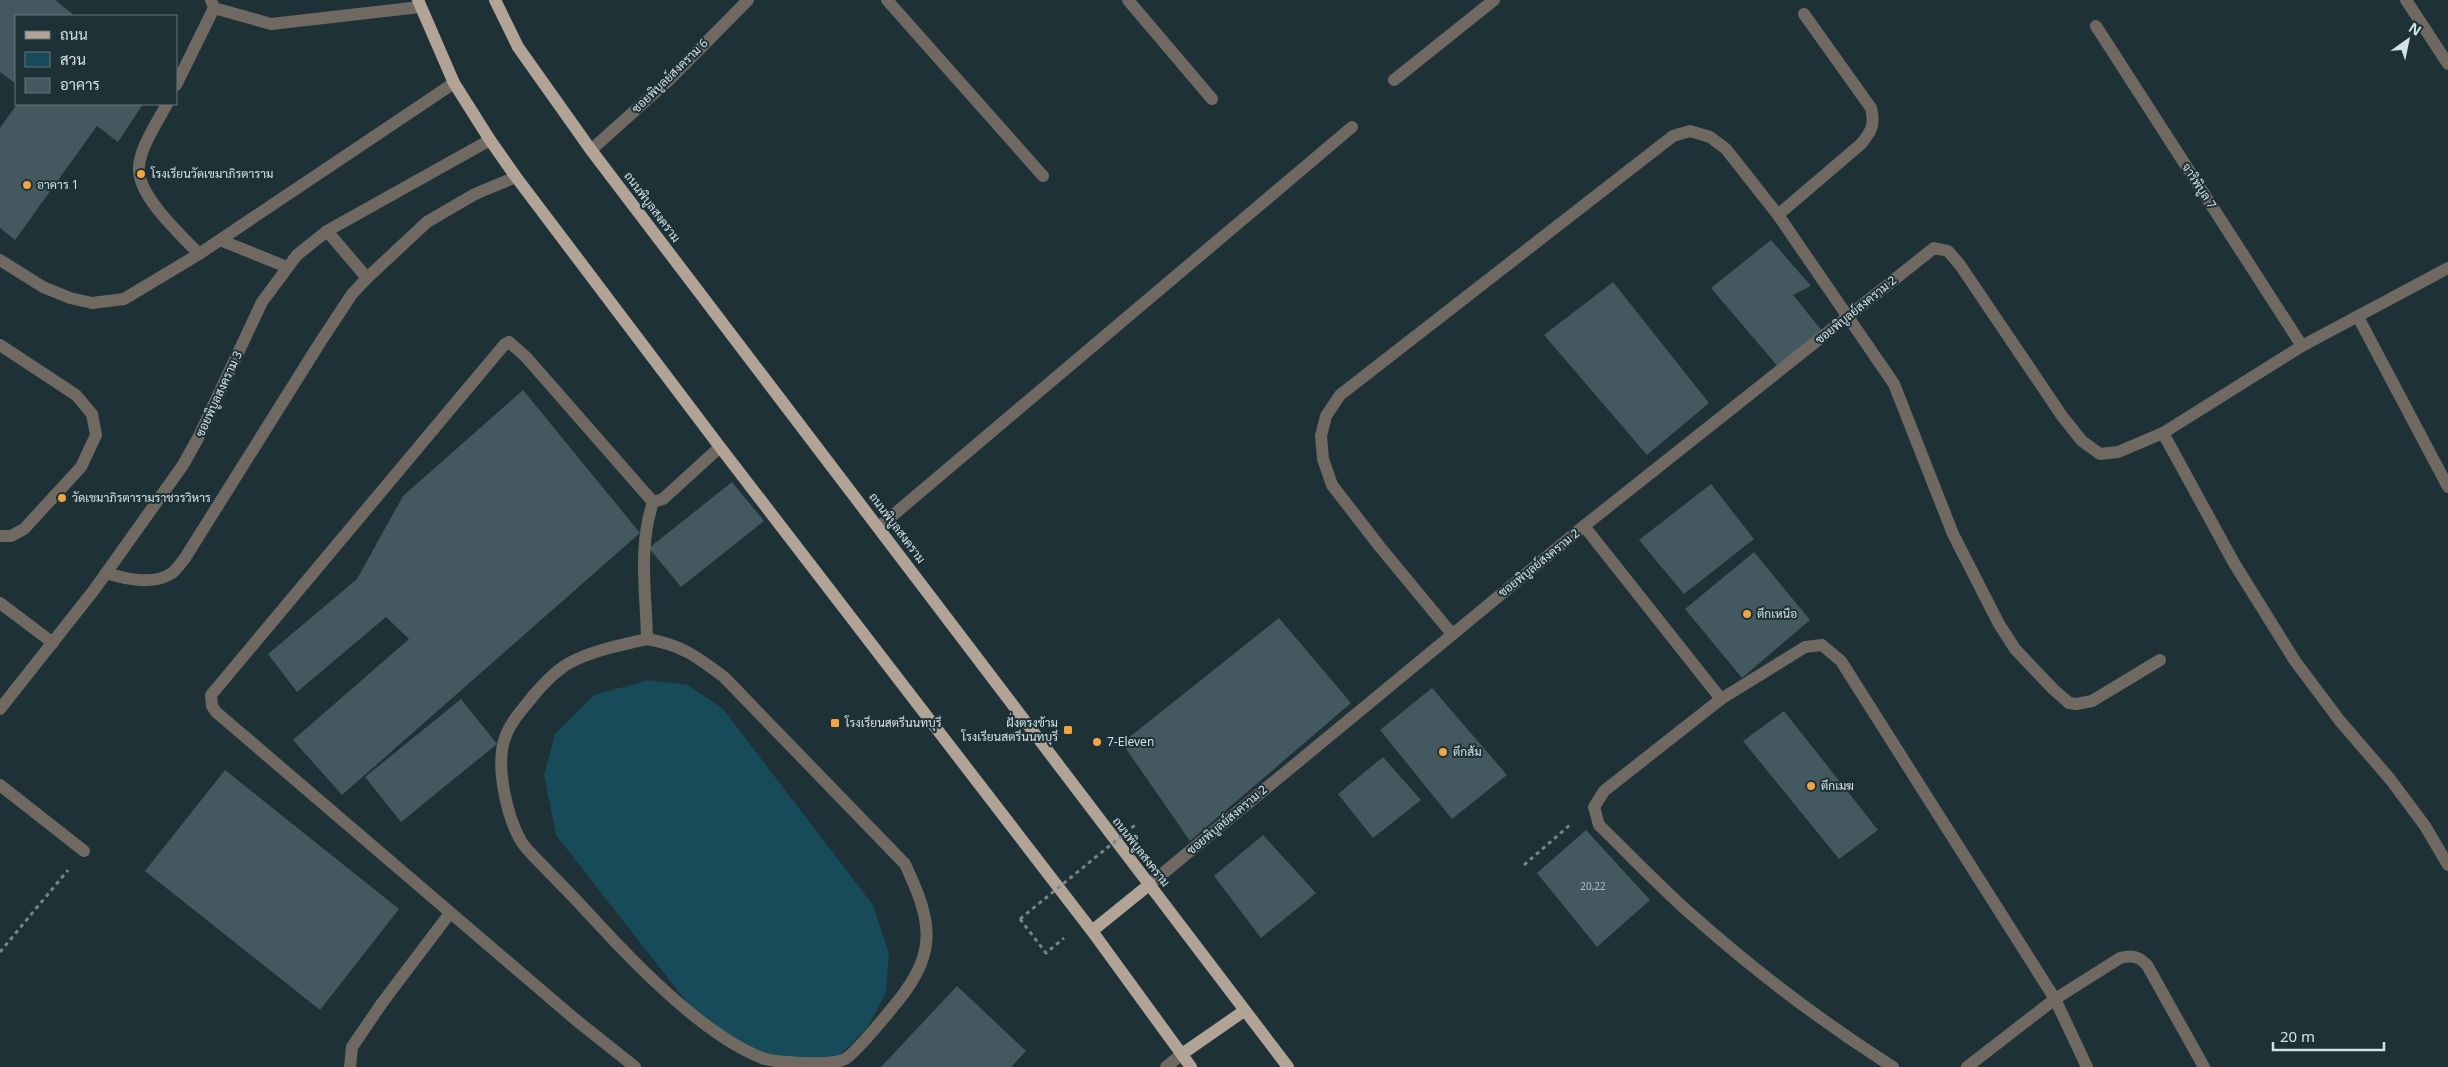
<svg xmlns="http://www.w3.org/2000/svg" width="2448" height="1067" viewBox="0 0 2448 1067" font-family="'Noto Sans',Sarabun,sans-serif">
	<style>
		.green { fill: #174b59 }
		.building { fill: #43585f }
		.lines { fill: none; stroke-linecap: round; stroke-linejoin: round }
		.path { stroke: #75868b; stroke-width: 3; stroke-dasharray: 4 4; stroke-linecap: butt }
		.lane { stroke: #6f6962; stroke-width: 12 }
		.street { stroke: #6f6962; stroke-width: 12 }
		.primary { stroke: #b1a496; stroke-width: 12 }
		.path-bridge { stroke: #75868b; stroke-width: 3; stroke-dasharray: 4 4; stroke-linecap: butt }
		.poi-dot { fill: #f3a442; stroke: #1d3137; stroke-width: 2 }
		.labels { text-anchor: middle; stroke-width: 4; stroke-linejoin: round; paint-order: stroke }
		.number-label { font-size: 10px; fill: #b0bfc4 }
		.street-label { font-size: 12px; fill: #d4e1e5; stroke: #1d3137 }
		.poi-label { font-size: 12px; fill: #d4e1e5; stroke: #1d3137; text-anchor: start }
	</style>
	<rect width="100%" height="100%" fill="#1d3137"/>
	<polygon class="green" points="649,680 688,685 723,709 873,905 889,953 886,993 867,1028 834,1061 755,1060 714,1037 556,835 544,775 555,734 594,695"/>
	<g class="building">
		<polygon points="0,0 55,0 75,16 16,16 16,84 0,72"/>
		<polygon points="17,104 143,104 118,142 97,126 15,240 0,228 0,128"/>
		<polygon points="1771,240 1811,286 1793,295 1823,332 1780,369 1711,288"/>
		<polygon points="1613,282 1709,403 1647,455 1544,335"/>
		<polygon points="523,390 640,533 342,795 293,740 409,639 386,617 297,692 268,654 357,579 403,496"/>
		<polygon points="732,482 764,521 681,587 649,548"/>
		<polygon points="1711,484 1754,539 1684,594 1639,540"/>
		<polygon points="1754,552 1810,620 1742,678 1685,609"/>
		<polygon points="1279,618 1351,703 1190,841 1122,743"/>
		<polygon points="1432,688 1507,775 1452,819 1380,730"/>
		<polygon points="461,699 497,744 401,822 365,777"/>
		<polygon points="1784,711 1878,830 1839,859 1743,741"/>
		<polygon points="1383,757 1421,800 1373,838 1338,794"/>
		<polygon points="225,770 399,909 320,1010 145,871"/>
		<polygon points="1586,830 1650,900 1597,947 1537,873"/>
		<polygon points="1263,835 1316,893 1261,938 1214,876"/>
		<polygon points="957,986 1026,1051 1011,1067 881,1067"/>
	</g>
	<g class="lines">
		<g class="path">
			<polyline points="1524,865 1571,824"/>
			<polyline points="1020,919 1046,953 1064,938"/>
			<polyline points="0,952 68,870"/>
		</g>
		<g class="lane">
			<polyline points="2406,0 2448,64"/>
			<polyline points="214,8 271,24 420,7"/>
			<polyline points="2096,26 2302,346"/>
			<polyline points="176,85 214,8 211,0"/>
			<path d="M167 104C158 121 137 152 139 171 141 199 180 234 199 254"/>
			<path d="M1778 215 1861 144C1872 131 1875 124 1871 108L1804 14"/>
			<polyline points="367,278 427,222 475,194 516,177"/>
			<polyline points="2358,317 2448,487"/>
			<polyline points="0,345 76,395 92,414 96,435 81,467 24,529 11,536 0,536"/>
			<polyline points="2163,433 2234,563 2295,661 2340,721 2390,779 2425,826 2448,865"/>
			<polyline points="879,527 1352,127"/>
			<path d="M106 573C125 579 154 586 172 573 177 569 181 563 185 558L321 341 352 294 367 278 327 231"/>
			<path d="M647 639C682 645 696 656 724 677L905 864C931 920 939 950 898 1001 889 1012 856 1053 845 1059 832 1066 776 1063 762 1058 708 1037 643 972 604 930 585 909 566 889 546 869 538 860 527 851 521 841 507 817 495 765 505 738 510 722 523 709 533 696 544 683 556 670 571 662 595 650 621 645 647 639Z"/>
			<path d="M647 639C646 592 638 548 653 502"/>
			<polyline points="350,1067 352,1047 382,1003 450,913"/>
			<polyline points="635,1067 576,1020 216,712 212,706 211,695 504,345 509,342 526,357 653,502 663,499 720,447"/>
		</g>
		<g class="street">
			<polyline points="887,0 1043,176"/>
			<polyline points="1128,0 1212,99"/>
			<polyline points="1394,80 1494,0"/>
			<polyline points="591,150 669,80 748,0"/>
			<polyline points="220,240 287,267"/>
			<polyline points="0,260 43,287 70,298 92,303 124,299 199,254 454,83"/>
			<polyline points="1584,526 1721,699"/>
			<polyline points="0,603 53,643"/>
			<polyline points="1452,634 1380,547 1332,485 1323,459 1321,436 1326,416 1340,395 1673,136 1690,131 1710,137 1726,149 1778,215 1894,384 1953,534 1999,624 2015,649 2053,689 2069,703 2076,704 2092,701 2160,660"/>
			<polyline points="0,709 94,590 183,465 198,438 262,302 297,255 327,231 490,140"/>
			<polyline points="0,785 84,851"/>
			<polyline points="1150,884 1584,526 1934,248 1948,251 1960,265 2062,416 2082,441 2100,454 2118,452 2163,433 2302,346 2448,268"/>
			<polyline points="1166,1067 1182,1054"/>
			<path d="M1893 1067C1822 1022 1755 971 1692 915 1660 887 1630 855 1599 825L1594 807 1604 791 1721 699 1805 647 1822 645 1841 661 2055 999 2087 1067"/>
			<path d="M1967 1067 2055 999 2120 958C2132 955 2138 956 2147 965L2204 1067"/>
		</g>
		<g class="primary">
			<polyline points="418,0 454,83 490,140 516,177 720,447 1092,931 1191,1067"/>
			<polyline points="495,0 518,47 591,150 1288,1067"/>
			<polyline points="1092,931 1150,884"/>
			<polyline points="1182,1054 1244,1011"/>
		</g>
		<polyline class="path-bridge" points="1020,919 1135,825"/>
	</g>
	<g class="poi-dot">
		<circle cx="141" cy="174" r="5"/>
		<circle cx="27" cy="185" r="5"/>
		<circle cx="62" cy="498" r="5"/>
		<circle cx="1747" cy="614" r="5"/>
		<rect x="830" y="718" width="10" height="10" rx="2.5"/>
		<rect x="1063" y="725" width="10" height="10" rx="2.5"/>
		<circle cx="1097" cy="742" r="5"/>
		<circle cx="1443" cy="752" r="5"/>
		<circle cx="1811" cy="786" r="5"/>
	</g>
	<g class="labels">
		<g class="number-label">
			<text x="1593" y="890">20,22</text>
		</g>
		<g class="street-label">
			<text transform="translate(670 76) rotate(-44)" y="4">ซอยพิบูลย์สงคราม 6</text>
			<text transform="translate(2199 186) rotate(57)" y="4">จาริพิบูล 7</text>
			<text transform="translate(652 207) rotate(53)" y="4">ถนนพิบูลสงคราม</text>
			<text transform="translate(1856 310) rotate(-39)" y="4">ซอยพิบูลย์สงคราม 2</text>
			<text transform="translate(219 394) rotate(-65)" y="4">ซอยพิบูลสงคราม 3</text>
			<text transform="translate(897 528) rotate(53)" y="4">ถนนพิบูลสงคราม</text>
			<text transform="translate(1539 563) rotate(-39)" y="4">ซอยพิบูลย์สงคราม 2</text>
			<text transform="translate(1227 820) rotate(-40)" y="4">ซอยพิบูลย์สงคราม 2</text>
			<text transform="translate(1141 852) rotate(52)" y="4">ถนนพิบูลสงคราม</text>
		</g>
		<g class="poi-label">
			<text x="151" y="178">โรงเรียนวัดเขมาภิรตาราม</text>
			<text x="37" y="189">อาคาร 1</text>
			<text x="72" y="502">วัดเขมาภิรตารามราชวรวิหาร</text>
			<text x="1757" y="618">ตึกเหนือ</text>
			<text x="845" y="727">โรงเรียนสตรีนนทบุรี</text>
			<text x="1058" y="727" text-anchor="end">ฝั่งตรงข้าม<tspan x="1058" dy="14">โรงเรียนสตรีนนทบุรี</tspan></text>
			<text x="1107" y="746">7-Eleven</text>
			<text x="1453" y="756">ตึกส้ม</text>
			<text x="1821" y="790">ตึกเมฆ</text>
		</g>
	</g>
	<rect x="15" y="15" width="162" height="90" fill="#1d3137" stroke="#66777d"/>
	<rect x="25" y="31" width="25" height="8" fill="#b1a496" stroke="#66777d"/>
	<text x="60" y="40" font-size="15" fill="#d4e1e5">ถนน</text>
	<rect x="25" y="52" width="25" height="15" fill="#174b59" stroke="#66777d"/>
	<text x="60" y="65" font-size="15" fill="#d4e1e5">สวน</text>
	<rect x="25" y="78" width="25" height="15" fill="#43585f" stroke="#66777d"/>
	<text x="60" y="90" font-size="15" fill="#d4e1e5">อาคาร</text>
	<g transform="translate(2408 40) rotate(33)" stroke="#1d3137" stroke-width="4" paint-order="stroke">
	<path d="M0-4L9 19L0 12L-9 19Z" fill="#d4e1e5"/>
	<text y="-8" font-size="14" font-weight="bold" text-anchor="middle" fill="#d4e1e5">N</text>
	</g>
	<path d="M2273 1042v8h111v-8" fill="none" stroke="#d4e1e5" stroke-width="2.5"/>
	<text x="2280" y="1042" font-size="15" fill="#d4e1e5" stroke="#1d3137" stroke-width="4" paint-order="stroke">20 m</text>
</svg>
